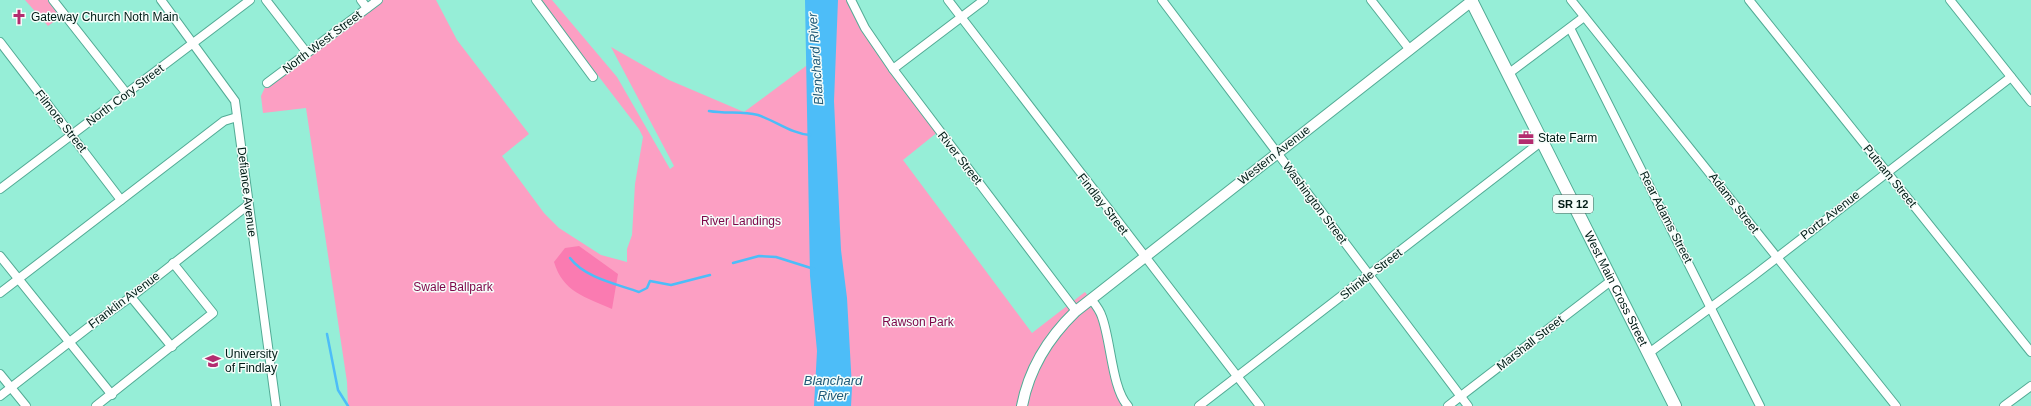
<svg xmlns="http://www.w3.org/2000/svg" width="2031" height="406" viewBox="0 0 2031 406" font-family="Arial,sans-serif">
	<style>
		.green { fill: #fc9fc3 }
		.forest { fill: #fa7bb1 }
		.water { fill: #4dbdf8 }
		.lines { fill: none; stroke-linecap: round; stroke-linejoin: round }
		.stream { stroke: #4dbdf8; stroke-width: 2.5 }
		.minor-casing { stroke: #52ab95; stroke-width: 10 }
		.major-casing { stroke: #52ab95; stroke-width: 12 }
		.highway-casing { stroke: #52ab95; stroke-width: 14 }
		.minor { stroke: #fff; stroke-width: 8 }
		.major { stroke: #fff; stroke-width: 10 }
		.highway { stroke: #fff; stroke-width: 12 }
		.labels { text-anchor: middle; stroke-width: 3; stroke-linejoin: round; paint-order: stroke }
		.shield { fill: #f5fdfa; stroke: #4a605a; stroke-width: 1 }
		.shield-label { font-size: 11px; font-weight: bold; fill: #011c16 }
		.poi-label { font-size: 12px; fill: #011c16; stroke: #f5fdfa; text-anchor: start }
		.street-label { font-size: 12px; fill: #011c16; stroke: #f5fdfa }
		.park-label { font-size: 12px; fill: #7d0548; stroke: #f5fdfa }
		.water-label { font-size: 13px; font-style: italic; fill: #205b79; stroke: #f5fdfa }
	</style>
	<rect width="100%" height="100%" fill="#96eed7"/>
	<g class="green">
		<polygon points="25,0 50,0 60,13 60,17 48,26"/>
		<polygon points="378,0 436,0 457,40 529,134 502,156 544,213 559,228 601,255 627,262 627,249 632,235 635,184 643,137 639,129 540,0 552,0 617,77 670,169 674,166 611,47 669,80 744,112 806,66 816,64 811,0 851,0 856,13 939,131 903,160 1032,333 1085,292 1099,310 1117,382 1128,406 348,406 347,382 306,108 263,113 261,96 267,83"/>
	</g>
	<path class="forest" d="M579 246 618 274 612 309C585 297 563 292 554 262L565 248Z"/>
	<polygon class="water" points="805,0 838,0 834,101 841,250 847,298 852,388 851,406 814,406 817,351 810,276"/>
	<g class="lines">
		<g class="stream">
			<path d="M709 111C726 114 742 111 758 115 776 121 792 134 810 135"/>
			<path d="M570 258C585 278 617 284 639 292L647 288 650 281 671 285 710 275"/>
			<polyline points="733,263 759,256 776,257 814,269"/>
			<polyline points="327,334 338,390 348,406"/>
		</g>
		<defs>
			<g id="minor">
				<polyline points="53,0 127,94"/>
				<polyline points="161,0 235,101 276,406"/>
				<polyline points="266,0 307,53"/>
				<polyline points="361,0 367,8"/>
				<polyline points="536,0 593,77"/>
				<polyline points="851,0 865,28 893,69 1076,311"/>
				<polyline points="948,0 1260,406"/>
				<polyline points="1162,0 1468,406"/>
				<polyline points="1371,0 1410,50"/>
				<polyline points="1571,0 1896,406"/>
				<polyline points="1749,0 2031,352"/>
				<polyline points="1950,0 2031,102"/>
				<polyline points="1570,28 1760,406"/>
				<polyline points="0,42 121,200"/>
				<polyline points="893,69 984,0"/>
				<polyline points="1508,74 1584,17"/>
				<polyline points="267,83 378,0"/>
				<polyline points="0,189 250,0"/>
				<polyline points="0,256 112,395"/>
				<polyline points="0,293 224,121 237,117"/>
				<polyline points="131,297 172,347"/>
				<path d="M1091 299C1095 304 1100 310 1102 317 1111 341 1112 389 1128 406"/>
				<polyline points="1649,353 1752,277 2011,77"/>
				<polyline points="0,374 26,406"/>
				<polyline points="0,396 94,323 131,297 248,205"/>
				<polyline points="96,406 213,313 173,263"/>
				<polyline points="1199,406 1542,141"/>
				<polyline points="1448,406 1612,280"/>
				<polyline points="2004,406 2031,386"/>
			</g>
			<path id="major" d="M1022 406C1029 369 1049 337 1076 311L1473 0"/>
			<g id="highway">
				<path id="s1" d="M1471 0 1675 406"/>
			</g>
		</defs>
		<use href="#minor" class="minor-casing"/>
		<use href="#major" class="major-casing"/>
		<use href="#highway" class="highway-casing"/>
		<use href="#minor" class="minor"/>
		<use href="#major" class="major"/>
		<use href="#highway" class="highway"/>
	</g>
	<defs>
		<symbol id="church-bare" viewBox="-9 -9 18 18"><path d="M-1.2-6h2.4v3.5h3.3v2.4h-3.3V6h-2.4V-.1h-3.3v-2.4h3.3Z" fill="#b32c6f" stroke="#f5fdfa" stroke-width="2.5" paint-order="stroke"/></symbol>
		<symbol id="office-bare" viewBox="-9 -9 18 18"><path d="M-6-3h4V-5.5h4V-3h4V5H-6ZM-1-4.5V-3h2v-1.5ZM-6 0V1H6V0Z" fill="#b32c6f" stroke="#f5fdfa" stroke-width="2.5" paint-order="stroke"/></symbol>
		<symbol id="university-bare" viewBox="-9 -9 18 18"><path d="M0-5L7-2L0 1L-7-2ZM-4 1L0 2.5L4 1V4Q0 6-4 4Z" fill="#b32c6f" stroke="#f5fdfa" stroke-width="2.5" paint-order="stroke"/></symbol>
	</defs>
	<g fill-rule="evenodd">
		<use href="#church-bare" x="8" y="6" width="22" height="22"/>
		<use href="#office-bare" x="1515" y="127" width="22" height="22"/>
		<use href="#university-bare" x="202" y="350" width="22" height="22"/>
	</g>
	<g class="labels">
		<rect class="shield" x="1553" y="195" width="40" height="18" rx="3"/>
		<g class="shield-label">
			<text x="1573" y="208">SR 12</text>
		</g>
		<g class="poi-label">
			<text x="31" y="21">Gateway Church Noth Main</text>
			<text x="1538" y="142">State Farm</text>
			<text x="225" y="358">University<tspan x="225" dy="14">of Findlay</tspan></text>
		</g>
		<g class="street-label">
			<text transform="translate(322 42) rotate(-37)" y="4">North West Street</text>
			<text transform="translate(125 95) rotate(-37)" y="4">North Cory Street</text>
			<text transform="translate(61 121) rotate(52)" y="4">Filmore Street</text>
			<text transform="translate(1274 155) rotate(-38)" y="4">Western Avenue</text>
			<text transform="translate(960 158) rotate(52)" y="4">River Street</text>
			<text transform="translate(1890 176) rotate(51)" y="4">Putnam Street</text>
			<text transform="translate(247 192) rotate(83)" y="4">Defiance Avenue</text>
			<text transform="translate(1315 203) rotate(53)" y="4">Washington Street</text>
			<text transform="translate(1734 203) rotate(52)" y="4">Adams Street</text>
			<text transform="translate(1103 204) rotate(52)" y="4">Findlay Street</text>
			<text transform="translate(1830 215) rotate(-38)" y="4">Portz Avenue</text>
			<text transform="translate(1666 217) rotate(63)" y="4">Rear Adams Street</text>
			<text transform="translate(1371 274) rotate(-38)" y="4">Shinkle Street</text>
			<text dy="4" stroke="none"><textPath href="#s1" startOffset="323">West Main Cross Street</textPath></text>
			<text transform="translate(124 300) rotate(-37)" y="4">Franklin Avenue</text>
			<text transform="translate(1530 343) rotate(-38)" y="4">Marshall Street</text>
		</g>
		<g class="park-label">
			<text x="741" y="225">River Landings</text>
			<text x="453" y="291">Swale Ballpark</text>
			<text x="918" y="326">Rawson Park</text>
		</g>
		<g class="water-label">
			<text transform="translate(815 59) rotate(-94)" y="5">Blanchard River</text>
			<text x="833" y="385">Blanchard<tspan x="833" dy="15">River</tspan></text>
		</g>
	</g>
</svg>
